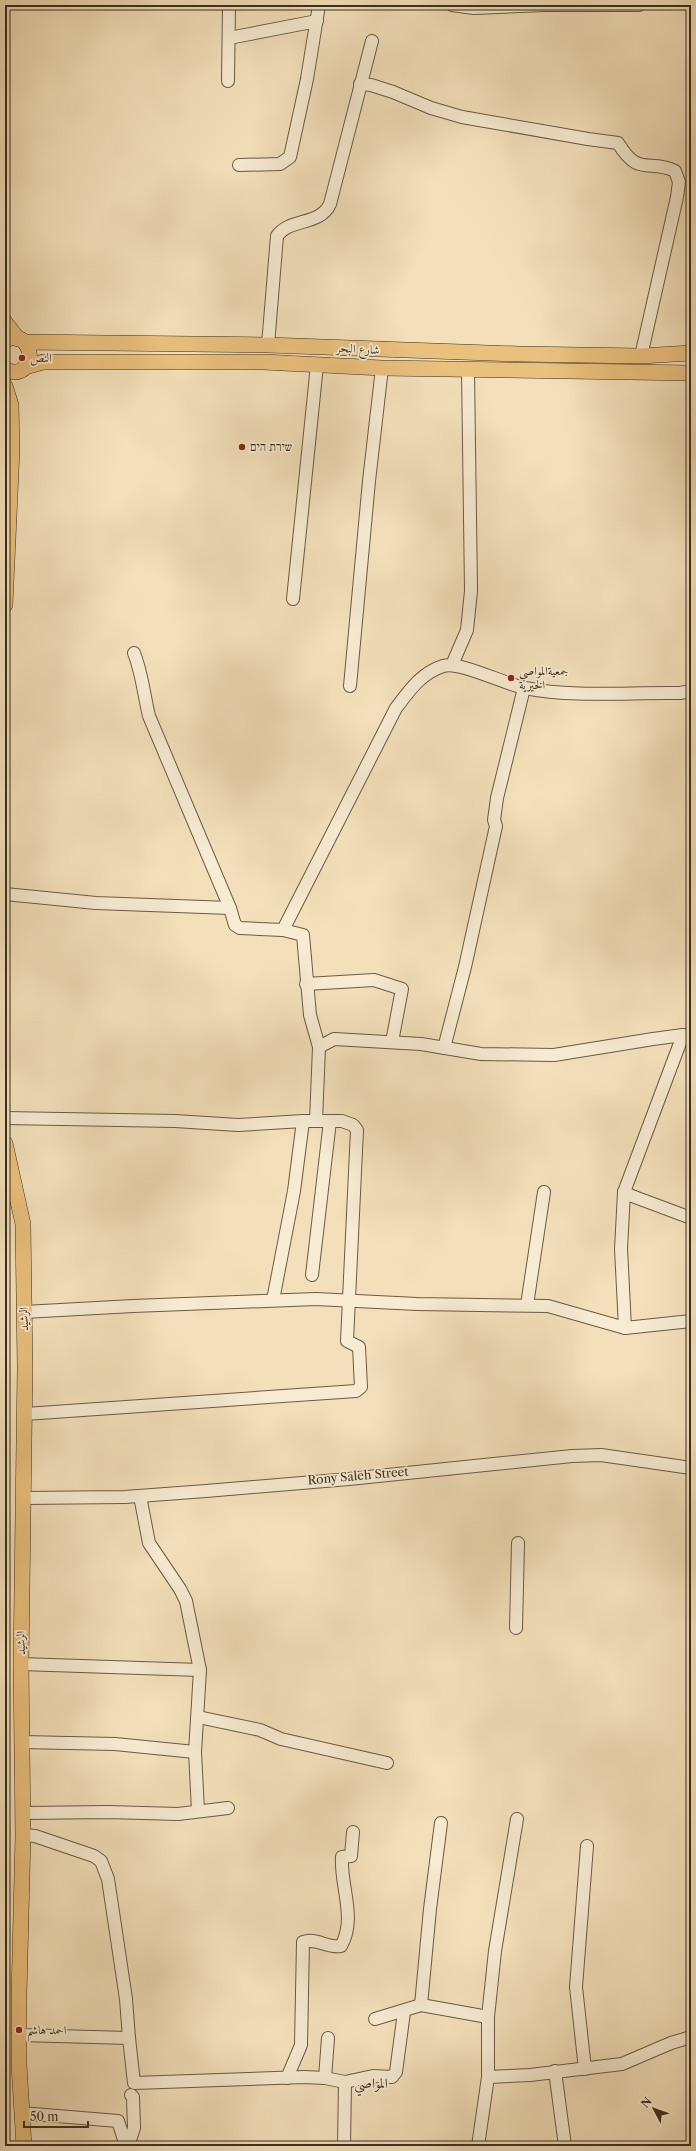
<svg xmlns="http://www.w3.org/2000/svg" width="696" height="2151" viewBox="0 0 696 2151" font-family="'Libre Caslon Text',Amiri,'Frank Ruhl Libre',serif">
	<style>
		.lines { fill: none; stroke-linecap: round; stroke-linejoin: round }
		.minor-casing { stroke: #695a46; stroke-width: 14 }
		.major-casing { stroke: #3b2e1f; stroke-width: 16 }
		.minor { stroke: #f7ebd2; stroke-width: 12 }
		.major { stroke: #eac07d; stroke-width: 15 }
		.poi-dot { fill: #8f2418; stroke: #f7ebd2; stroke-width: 1.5 }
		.labels { text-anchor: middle; stroke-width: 3.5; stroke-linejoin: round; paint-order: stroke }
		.street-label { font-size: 12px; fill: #3b2e1f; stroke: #f7ebd2 }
		.poi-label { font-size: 12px; fill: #3b2e1f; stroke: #f7ebd2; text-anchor: start }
		.quarter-label { font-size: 14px; fill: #3b2e1f; stroke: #f7ebd2 }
	</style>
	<rect width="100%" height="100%" fill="#f3e0ba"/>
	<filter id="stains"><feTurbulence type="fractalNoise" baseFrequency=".005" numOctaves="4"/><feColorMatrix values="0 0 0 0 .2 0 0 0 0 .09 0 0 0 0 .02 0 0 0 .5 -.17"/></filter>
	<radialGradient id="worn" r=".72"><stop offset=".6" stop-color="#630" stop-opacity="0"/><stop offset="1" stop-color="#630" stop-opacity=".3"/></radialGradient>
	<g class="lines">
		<defs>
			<g id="minor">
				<polyline points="452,5 474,8 544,5 639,5"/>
				<polyline points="229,38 317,21"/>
				<polyline points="228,81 229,5"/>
				<path d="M360 84 371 85 393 92 431 108 462 117 588 139 618 143C639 178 649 158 675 171L679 182 677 197 641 356"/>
				<polyline points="239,165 280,164 290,157 307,79 319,5"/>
				<path d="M268 345 277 236C289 218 320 226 330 204L372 41"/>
				<polyline points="293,599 317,365"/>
				<path d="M134 653C142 673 144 695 149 716L230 908 235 925 240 928 283 930 303 935 310 1015 319 1047 316 1121"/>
				<polyline points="452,665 467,630 471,591 468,370"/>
				<polyline points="350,686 369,481 382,368"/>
				<polyline points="5,894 96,903 230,908"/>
				<path d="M283 930 396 708C409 691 421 673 443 666 460 661 504 684 525 688 575 698 629 692 680 693L691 691"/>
				<polyline points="306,984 374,980 402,989 392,1042"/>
				<polyline points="319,1047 334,1039 421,1044 481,1054 554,1055 653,1039 683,1035 691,1037"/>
				<polyline points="444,1048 465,967 496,826 494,820 497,798 524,688"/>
				<polyline points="5,1118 175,1121 238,1125 303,1121 342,1121 353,1125 357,1130 347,1341 359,1347 361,1387 356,1391 25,1414"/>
				<polyline points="624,1192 632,1196 691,1218"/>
				<polyline points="312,1275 330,1121"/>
				<polyline points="273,1300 294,1191 303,1121"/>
				<polyline points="527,1305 544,1192"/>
				<polyline points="24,1312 133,1306 316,1299 417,1304 548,1306 625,1328 691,1321"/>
				<polyline points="625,1328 621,1249 624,1192 683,1035"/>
				<polyline points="140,1496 149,1543 180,1589 186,1601 200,1670 195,1752 198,1811"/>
				<polyline points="23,1498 125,1497 206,1491 349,1479 572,1456 601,1455 691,1468"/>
				<polyline points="516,1628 518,1543"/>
				<polyline points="21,1664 200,1670"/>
				<polyline points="198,1717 260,1730 281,1739 387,1763"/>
				<polyline points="22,1742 115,1744 195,1752"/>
				<polyline points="23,1813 108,1812 178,1814 228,1808"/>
				<polyline points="23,1835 35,1836 94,1856 101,1861 108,1879 126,1999 129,2038"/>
				<polyline points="421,2005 430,1909 441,1823"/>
				<polyline points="375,2019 421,2005 488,2017"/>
				<polyline points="20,2035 129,2038 134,2083 304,2077 325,2078 345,2082 373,2076 392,2077 396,2072 404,2012"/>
				<polyline points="585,2069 576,1987 587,1846"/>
				<polyline points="555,2071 565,2146"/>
				<polyline points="488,2077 530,2075 622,2064 671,2043 691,2037"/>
				<path d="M287 2078 301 2045 303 1942C316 1937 328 1949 341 1946 357 1918 340 1886 342 1857L351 1856 353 1832"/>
				<polyline points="325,2078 328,2038"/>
				<polyline points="21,2113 118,2121 126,2146"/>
				<polyline points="128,2146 134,2128 133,2097 131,2095"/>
				<polyline points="344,2146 345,2082"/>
				<polyline points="478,2146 488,2077 488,2017 495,1951 517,1819"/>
			</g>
			<g id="major">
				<polyline points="5,322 18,339"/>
				<path d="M5 340C36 326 39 383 5 370"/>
				<polyline points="24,342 268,345 519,354 641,356 691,353"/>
				<polyline points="25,367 43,362 263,362 382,368 691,373"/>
				<polyline points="5,386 11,405 12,450 5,605"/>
				<polyline points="5,1143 23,1224 25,1368 21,1664 23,1835 19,1995 19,2065 24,2146"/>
			</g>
		</defs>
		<use href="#minor" class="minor-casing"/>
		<use href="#major" class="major-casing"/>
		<use href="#minor" class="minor"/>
		<use href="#major" class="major"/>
	</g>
	<g class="poi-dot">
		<circle cx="22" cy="358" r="4"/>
		<circle cx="242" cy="447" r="4"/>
		<circle cx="511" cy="678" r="4"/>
		<circle cx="19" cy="2030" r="4"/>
	</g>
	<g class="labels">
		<g class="street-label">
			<text transform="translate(358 349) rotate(3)" y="4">شارع البحر</text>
			<text transform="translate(24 1319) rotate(-91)" y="4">الرشيد</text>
			<text transform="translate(358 1476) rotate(-5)" y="4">Rony Saleh Street</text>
			<text transform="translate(21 1643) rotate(-90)" y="4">الرشيد</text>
		</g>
		<g class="poi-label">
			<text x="30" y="362">النص</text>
			<text x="250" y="451">שירת הים</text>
			<text x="519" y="675">جمعيةالمواصي<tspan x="519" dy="14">الخيرية</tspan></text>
			<text x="27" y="2034">احمد هاشم</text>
		</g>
		<g class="quarter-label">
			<text x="371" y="2088">المواصي</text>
		</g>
	</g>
	<rect width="696" height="2151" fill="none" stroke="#f3e0ba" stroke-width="20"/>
	<rect x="6" y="6" width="684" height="2139" fill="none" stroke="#3b2e1f" stroke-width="2"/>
	<rect x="10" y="10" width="676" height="2131" fill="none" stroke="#3b2e1f"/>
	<g transform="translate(654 2109) rotate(311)" stroke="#f7ebd2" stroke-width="3" paint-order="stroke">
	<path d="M0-3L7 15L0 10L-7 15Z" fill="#3b2e1f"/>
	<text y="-6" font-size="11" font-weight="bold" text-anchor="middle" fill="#3b2e1f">N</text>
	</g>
	<path d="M24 2121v6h64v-6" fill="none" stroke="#3b2e1f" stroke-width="2"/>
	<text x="30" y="2121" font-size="12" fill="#3b2e1f" stroke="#f7ebd2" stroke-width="3" paint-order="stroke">50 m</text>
	<rect width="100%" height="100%" filter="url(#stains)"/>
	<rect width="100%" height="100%" fill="url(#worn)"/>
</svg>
